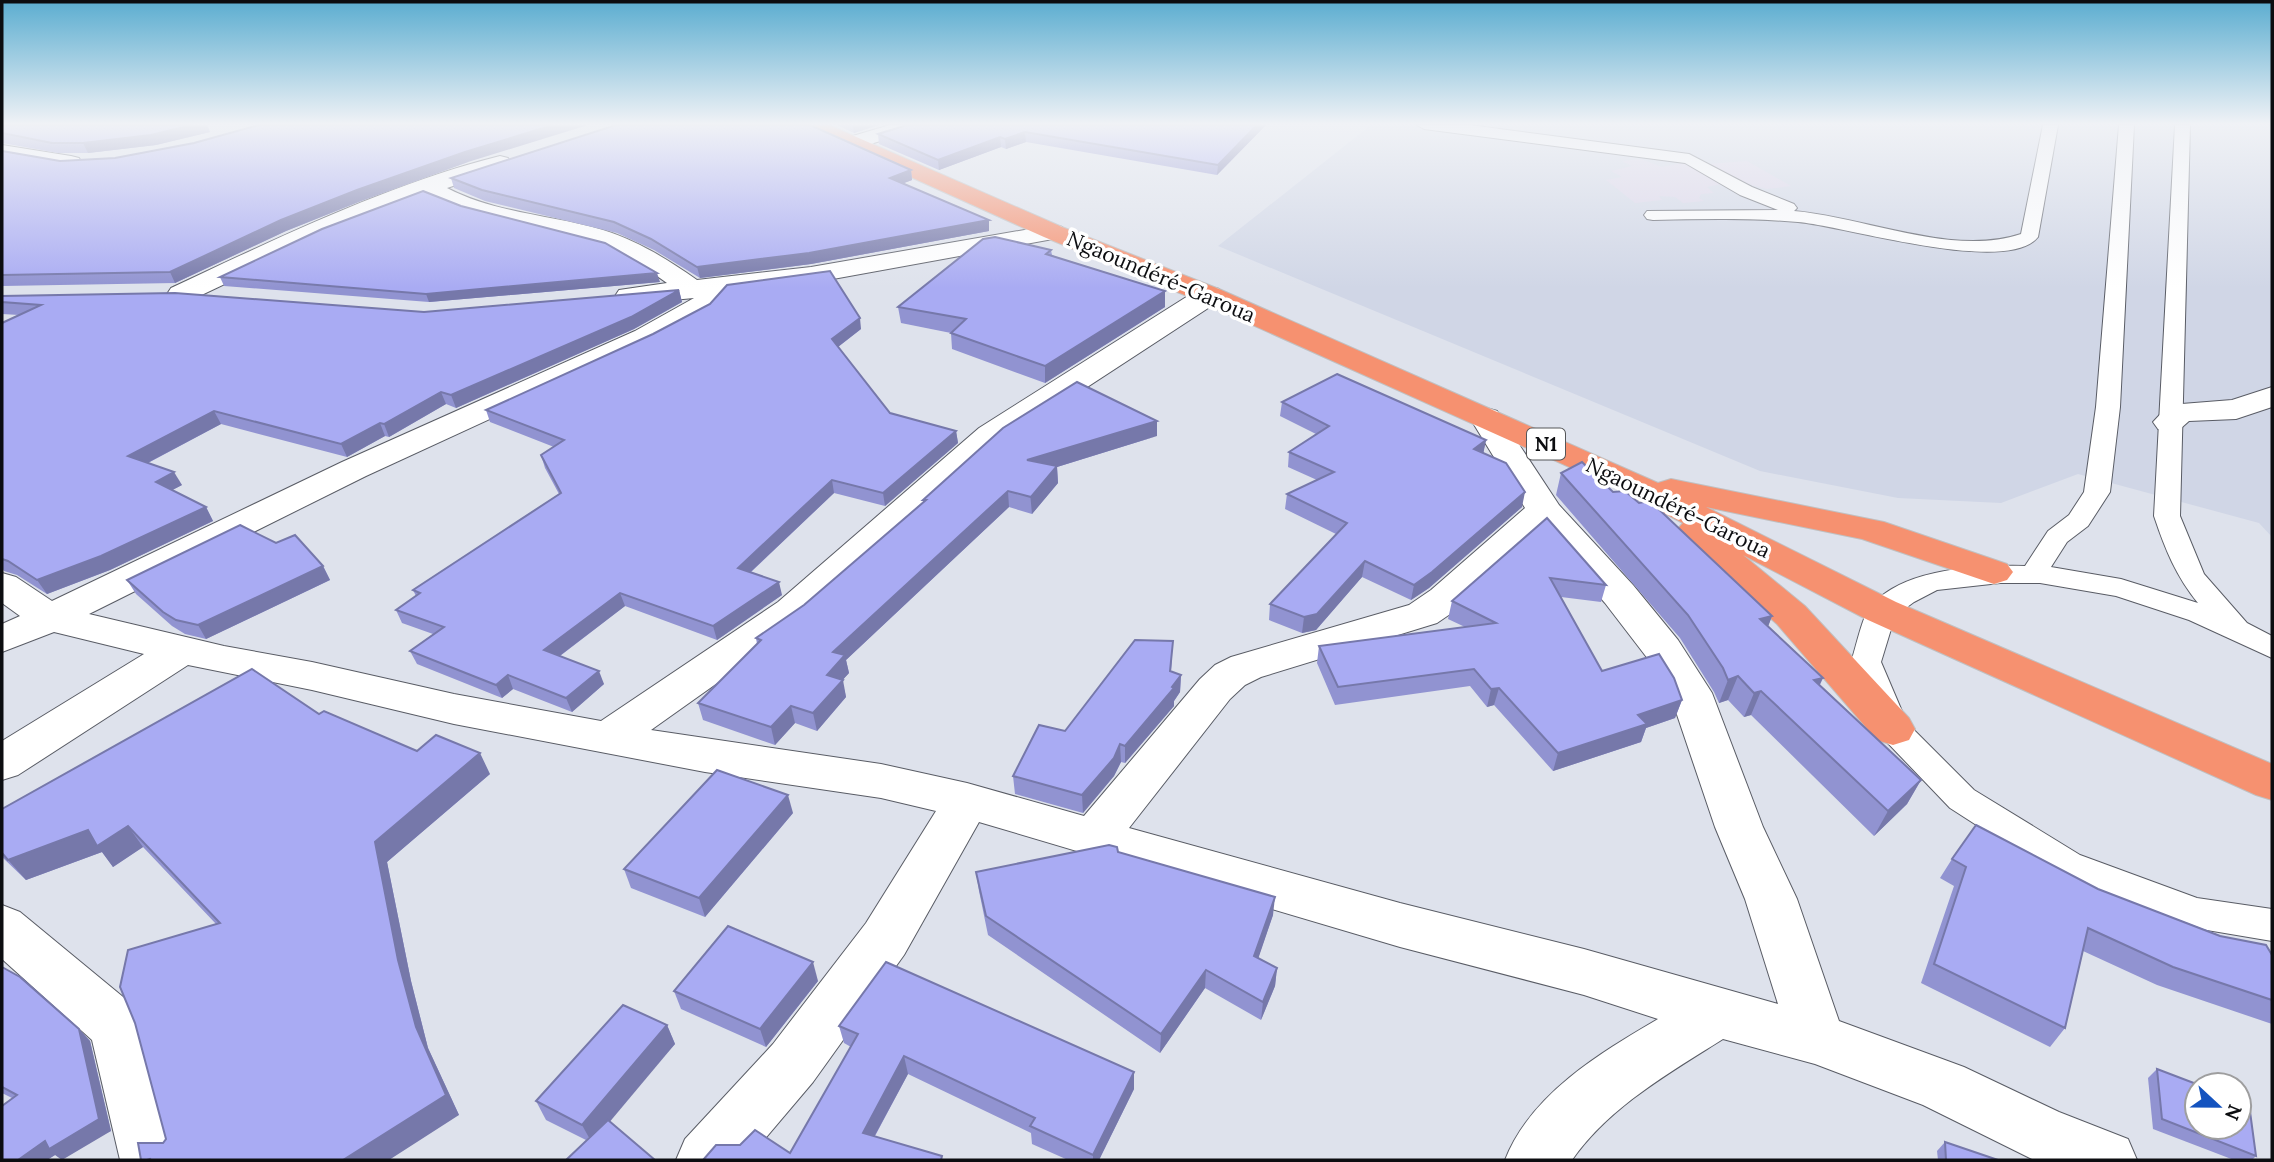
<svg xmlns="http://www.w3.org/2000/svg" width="2274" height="1162" viewBox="0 0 2274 1162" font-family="Lora,serif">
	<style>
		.built { fill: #d0d6e6 }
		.medical { fill: #dbd4e9 }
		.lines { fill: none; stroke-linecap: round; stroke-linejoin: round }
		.lane-casing { stroke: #595c65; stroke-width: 2 }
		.street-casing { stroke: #595c65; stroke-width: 2 }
		.highway-casing { stroke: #c0c0c1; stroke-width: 2 }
		.lane { fill: #fff; fill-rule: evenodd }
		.street { fill: #fff; fill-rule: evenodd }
		.highway { fill: #f69170; fill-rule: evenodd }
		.wall { fill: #9193d1 }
		.shaded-wall { fill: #7678aa }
		.building { fill: #a9abf3; stroke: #7678aa; stroke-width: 2 }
		.labels { text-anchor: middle; stroke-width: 7; stroke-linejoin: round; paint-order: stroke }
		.shield { fill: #fff; stroke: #555658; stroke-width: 2 }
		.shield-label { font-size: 19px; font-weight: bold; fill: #0c0d10 }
		.street-label { font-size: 21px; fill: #0c0d10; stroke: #fff }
	</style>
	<rect width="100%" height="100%" fill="#dee2ec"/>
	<polygon class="built" points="1371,125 2272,125 2272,537 2259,523 2078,474 2001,503 1898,498 1760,471 1218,246"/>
	<g class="medical">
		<polygon points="1641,159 1662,167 1687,162 1721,184 1707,187 1714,193 1701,194 1699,198 1704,201 1683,203 1675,197 1659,196 1662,200 1635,203 1606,180 1622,177 1611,171 1632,166 1622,161"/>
		<polygon points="1747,161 1791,186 1767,189 1740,182 1708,164"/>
	</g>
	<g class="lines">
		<defs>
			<g id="lane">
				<path d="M1417 125H1470L1689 154 1752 187 1794 204 1797 208 1794 211C1865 217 1952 257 2021 234L2043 125H2058L2038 237C2007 276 1845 226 1798 222 1750 218 1701 219 1653 220L1647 219 1644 215 1647 211 1778 210 1740 195 1685 163 1424 129Z"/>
				<path d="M2119 125H2134L2120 407 2110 492 2088 526 2067 542 2051 567 2121 579 2198 603C2176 576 2165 549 2154 516L2175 125H2190L2180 516 2204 574 2247 623 2272 636V658L2189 620 2116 596 2040 583H2000L1937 590 1914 602 1895 616 1881 662 1907 723 1974 790 2080 855 2197 898 2272 909V941L2195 928 2054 875 1950 808 1882 737 1851 662C1856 648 1862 616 1871 606 1904 568 1978 565 2025 566L2048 531 2069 515 2084 492 2096 407Z"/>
			</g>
			<g id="street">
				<polygon points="890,125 923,125 920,129 854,149 846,148 843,143 846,138"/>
				<path d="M2 145 71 156 79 158 82 163 79 168C54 174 26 163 2 157Z"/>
				<path d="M500 156 508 158 511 163 508 168 447 188C495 213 551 215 603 230 638 241 667 259 697 280L811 267 1053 225 1062 227 1065 232 1062 237 1053 239 811 283 730 292 711 313 655 343 366 476 89 614 224 646 312 662 454 694 601 721 778 602 979 428 1199 289 1209 287 1219 289 1223 295 1219 301 1003 442 806 620 651 730 881 764 967 783 1084 816 1200 679 1215 665 1231 657 1409 605 1431 590 1525 508 1470 418 1475 411 1486 408 1497 411 1559 505 1633 585 1678 640 1712 693 1763 827 1797 899 1839 1021 1964 1067 2059 1112 2128 1139 2137 1160H2034L1923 1105 1815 1064 1723 1039C1669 1073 1609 1107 1572 1160H1505C1531 1094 1600 1053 1658 1019L1584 995 1400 947 979 822 904 955 813 1082 747 1160H676L685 1139 773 1044 866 923 936 811 881 798 705 772 454 724 312 690 188 665 18 775 2 780V741L144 654 54 632 2 652V624L20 616 2 603V573L16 577 52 601 342 462 635 331 694 298 629 304 619 302 615 296 619 290 667 283C655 275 644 266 632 259 568 224 490 230 426 196L307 245 191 300 181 302 171 300 167 294 171 288C273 240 391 183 500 156ZM1543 531 1605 603 1648 659 1670 694 1715 827 1745 899 1778 1004 1584 949 1400 903 1129 828 1230 699 1245 685 1261 677 1437 623 1459 608Z"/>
				<polygon points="2272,387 2272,407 2236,419 2189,421 2180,429 2169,432 2158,429 2153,422 2169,405 2232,400"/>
				<polygon points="2,905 20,912 134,1006 150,1044 182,1160 120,1160 92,1040 2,959"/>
			</g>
			<polygon id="highway" points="801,125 829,125 1062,227 1219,289 1658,483 1671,479 1884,522 2007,564 2013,572 2007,580 1994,584 1862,539 1706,507 1896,602 2272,764 2272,800 2256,795 1868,620 1743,555 1805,606 1909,718 1915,729 1909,740 1893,745 1877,740 1777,624 1680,540 1675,532 1683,523 1616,488 1199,301 1044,237 804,129"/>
		</defs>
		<use href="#lane" class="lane-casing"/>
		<use href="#street" class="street-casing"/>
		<use href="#highway" class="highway-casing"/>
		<use href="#lane" class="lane"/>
		<use href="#street" class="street"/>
		<use href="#highway" class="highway"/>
	</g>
	<g class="wall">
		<polygon points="2,125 207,125 210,132 156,145 88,153 58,153 2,143"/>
		<polygon points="837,125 879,125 854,133"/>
		<polygon points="1266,125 1217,175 1026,142 1006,149 1001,147 939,170 879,144 878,134"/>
		<polygon points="2,151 60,161 468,162 361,201 286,231 175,283 2,286"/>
		<polygon points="911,170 912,180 904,183 989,231 811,264 700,278 654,250 617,233 485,201 454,188 451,178"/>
		<polygon points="461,206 660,282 429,302 224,286 220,277"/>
		<polygon points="1051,250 1052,255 1165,307 1045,383 952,349 951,333 901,323 898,307"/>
		<polygon points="679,290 682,302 634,329 456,408 446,404 389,437 385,436 347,457 221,424 148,463 182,485 172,490 206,507 213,521 110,570 47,594 17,575 4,571 2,568 2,323 19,315 2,314 2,296 424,312"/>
		<polygon points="861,329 838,347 890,413 956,431 958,443 885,506 834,493 751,572 782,595 717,640 625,606 560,656 604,684 572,712 513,689 502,698 417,664 410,651 433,634 402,623 396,610 416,596 413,590 559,494 545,468 541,455 554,447 490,422 486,410"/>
		<polygon points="1282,402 1486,440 1483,453 1522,507 1429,588 1411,600 1362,577 1316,630 1302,633 1269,620 1270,604 1336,534 1285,509 1287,494 1317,480 1288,467 1289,452 1316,434 1280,416"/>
		<polygon points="1157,436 1057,467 1058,483 1032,514 1009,507 846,660 849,673 842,680 846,697 817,731 795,723 775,745 703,720 698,703 757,644 756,638 804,605 923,502 923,500"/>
		<polygon points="1561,473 1613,492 1639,503 1772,616 1768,626 1820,685 1921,780 1907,804 1874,836 1751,715 1744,717 1728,700 1719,703 1714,692 1680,638 1556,495"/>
		<polygon points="1547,518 1606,585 1601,602 1561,597 1602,671 1682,700 1675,718 1646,728 1641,742 1553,771 1494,705 1487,707 1470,686 1335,705 1317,663 1319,646 1465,627 1448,619 1452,601"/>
		<polygon points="323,566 330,580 206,639 185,634 172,626 136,594 127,580"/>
		<polygon points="1172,659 1171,672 1181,675 1180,692 1174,701 1174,706 1125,763 1121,762 1114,776 1083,813 1015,794 1013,776 1065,731"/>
		<polygon points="319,714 417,751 490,774 387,862 411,981 428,1048 459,1115 163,1143 166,1139 216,924 143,847 113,867 102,852 26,880 2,857 2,809"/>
		<polygon points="793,813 705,917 631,888 624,869"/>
		<polygon points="1118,852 1273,915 1258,958 1277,968 1275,986 1261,1020 1205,988 1160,1053 988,935 979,891 976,872"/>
		<polygon points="1952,859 2098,889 2272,955 2272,1024 2157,985 2083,951 2065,1028 2050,1047 1921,983 1954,886 1940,878"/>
		<polygon points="2,967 79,1029 90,1041 111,1131 55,1155 47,1160 2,1160 12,1098 2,1093"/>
		<polygon points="818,981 766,1047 681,1009 674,991"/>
		<polygon points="667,1025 675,1044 586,1140 546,1120 536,1101"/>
		<polygon points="839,1026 1134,1089 1099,1160 1068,1160 1032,1144 1031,1133 908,1074 875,1136 790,1153 851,1047 844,1043"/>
		<polygon points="2157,1069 2256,1156 2252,1160 2234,1160 2153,1129 2148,1078"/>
		<polygon points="1945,1142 1998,1160 1938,1160 1937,1151"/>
	</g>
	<g class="shaded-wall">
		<polygon points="192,125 207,125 210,132 156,145 88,153 83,143"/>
		<polygon points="553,125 588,125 468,162 361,201 286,231 175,283 170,272 281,220 357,190 465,152"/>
		<polygon points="853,125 879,125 854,133"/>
		<polygon points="1257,125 1266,125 1217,175 1218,165"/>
		<polygon points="1025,132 1026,142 1006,149 1005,139"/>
		<polygon points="1000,137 1001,147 939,170 938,160"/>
		<polygon points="911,170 912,180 891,188 890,178"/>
		<polygon points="989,220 989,231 811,264 700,278 697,267"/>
		<polygon points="657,273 660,282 429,302 426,294"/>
		<polygon points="679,290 682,302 634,329 456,408 451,395"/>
		<polygon points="1165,291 1165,307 1045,383 1045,366"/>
		<polygon points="860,318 861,329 834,350 832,339"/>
		<polygon points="441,392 446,404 389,437 384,424"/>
		<polygon points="214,411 221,424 136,469 128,456"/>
		<polygon points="1157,421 1157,436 1057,467 1058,483 1032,514 1027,460"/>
		<polygon points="380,423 385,436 347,457 341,444"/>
		<polygon points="956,431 958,443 885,506 883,493"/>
		<polygon points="1486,440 1483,455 1474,449"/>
		<polygon points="174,472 182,485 163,495 156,482"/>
		<polygon points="832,480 834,493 741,581 738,568"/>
		<polygon points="1008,491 1009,507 846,660 849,673 831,693 827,675 833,652"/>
		<polygon points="1525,492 1522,507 1429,588 1411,600 1414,585"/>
		<polygon points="206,507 213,521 110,570 47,594 37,580"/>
		<polygon points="1365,561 1362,577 1316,630 1302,633 1304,617"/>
		<polygon points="323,566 330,580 206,639 198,625"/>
		<polygon points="779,582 782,595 717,640 713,626"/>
		<polygon points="620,593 625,606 549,664 544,650"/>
		<polygon points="1772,616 1763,640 1760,619"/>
		<polygon points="599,671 604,684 572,712 566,698"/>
		<polygon points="508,675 513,689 502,698 496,685"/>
		<polygon points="1181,675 1180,692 1174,701 1174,706 1125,763 1125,746"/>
		<polygon points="1738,676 1728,700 1719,703 1728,680"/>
		<polygon points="1823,678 1812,702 1814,680"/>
		<polygon points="843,680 846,697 817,731 813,713"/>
		<polygon points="1499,688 1494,705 1487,707 1491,689"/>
		<polygon points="1761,691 1751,715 1744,717 1754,693"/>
		<polygon points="1682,700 1675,718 1646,728 1641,742 1553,771 1558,753 1638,715"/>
		<polygon points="791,706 795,723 775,745 771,727"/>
		<polygon points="1120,744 1121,762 1114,776 1083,813 1082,795"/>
		<polygon points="480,753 490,774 387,862 411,981 428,1048 459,1115 389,1160 343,1160 416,1027 398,960 375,842"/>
		<polygon points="1921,780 1907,804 1874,836 1888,811"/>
		<polygon points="788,795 793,813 705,917 699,898"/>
		<polygon points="128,826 143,847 113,867 102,852 26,880 8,860 88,830"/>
		<polygon points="1275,897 1273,915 1253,974 1254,956"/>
		<polygon points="813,962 818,981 766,1047 760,1029"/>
		<polygon points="1277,968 1275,986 1261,1020 1263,1002"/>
		<polygon points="1206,970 1205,988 1160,1053 1161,1034"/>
		<polygon points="667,1025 675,1044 592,1143 582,1125"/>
		<polygon points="79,1029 90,1041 111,1131 62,1160 55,1155 47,1160 18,1160"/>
		<polygon points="904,1056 908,1074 867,1150 863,1133"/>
		<polygon points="1134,1072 1134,1089 1099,1160 1093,1160 1093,1155"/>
	</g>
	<g class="building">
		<polygon points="2,125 192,125 151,135 83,143 52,143 2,133"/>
		<polygon points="259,125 553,125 465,152 357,190 281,220 170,272 2,275 2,151 60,161 115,158 194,143"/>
		<polygon points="616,125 810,125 911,170 890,178 989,220 809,253 697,267 651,239 614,222 482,190 451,178"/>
		<polygon points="907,125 1257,125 1218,165 1025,132 1005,139 1000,137 938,160 878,134"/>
		<polygon points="423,191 461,206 605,243 657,273 426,294 220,277 322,229"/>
		<polygon points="995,237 1051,250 1046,254 1165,291 1045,366 951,333 966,319 898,307 983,239"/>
		<polygon points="830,271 860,318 832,339 890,413 956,431 883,493 832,480 738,568 779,582 713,626 620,593 544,650 599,671 566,698 508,675 496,685 410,651 444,627 396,610 420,593 413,590 561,493 541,455 564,440 486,410 653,334 710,304 727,285"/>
		<polygon points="679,290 631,317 451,395 441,392 384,424 380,423 341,444 214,411 128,456 174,472 156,482 206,507 101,556 37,580 8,561 2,559 2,323 41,305 2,302 2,296 175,293 424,312"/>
		<polygon points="1337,374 1486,440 1474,449 1506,463 1525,492 1432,572 1414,585 1365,561 1317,614 1304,617 1270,604 1347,523 1287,494 1334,472 1289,452 1329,426 1282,402"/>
		<polygon points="1077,382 1157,421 1027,460 1057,466 1031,497 1008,491 833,652 845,655 827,675 843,680 813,713 791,706 771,727 698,703 761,640 756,638 804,605 926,500 923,500 1003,428"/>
		<polygon points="1582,462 1613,492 1625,491 1639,503 1650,501 1772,616 1760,619 1823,678 1814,680 1921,780 1888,811 1761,691 1754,693 1738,676 1728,680 1723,668 1688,615 1561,473"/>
		<polygon points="1547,518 1606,585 1550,578 1602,671 1659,654 1674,678 1682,700 1638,715 1647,724 1558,753 1499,688 1491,689 1474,669 1338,687 1319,646 1496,623 1452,601"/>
		<polygon points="240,525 276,543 295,535 323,566 198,625 176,620 163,612 127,580"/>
		<polygon points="1135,640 1173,641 1170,671 1181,675 1172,687 1174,688 1125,746 1120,744 1114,758 1082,795 1013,776 1039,725 1065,731"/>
		<polygon points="252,669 319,714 324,711 417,751 436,735 480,753 375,842 398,960 416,1027 446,1095 343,1160 151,1160 150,1159 147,1160 141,1160 138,1143 163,1143 166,1139 135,1023 120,987 128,950 220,923 128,826 97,846 88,830 8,860 2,853 2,809"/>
		<polygon points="717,770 788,795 699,898 624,869"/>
		<polygon points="1976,825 2098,889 2220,936 2266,945 2272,955 2272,1000 2173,967 2088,928 2065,1028 1934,964 1966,867 1952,859"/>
		<polygon points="1109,845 1117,847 1118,852 1275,897 1254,956 1277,968 1263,1002 1206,970 1161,1034 986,916 976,872"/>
		<polygon points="728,926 813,962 760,1029 674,991"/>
		<polygon points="886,962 1134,1072 1093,1155 1030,1126 1035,1118 904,1056 863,1133 942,1156 941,1160 703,1160 716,1145 740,1145 755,1130 790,1153 858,1034 839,1026"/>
		<polygon points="2,967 20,977 79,1029 99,1119 49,1149 45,1141 18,1160 2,1160 2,1106 17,1095 2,1087"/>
		<polygon points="623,1005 667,1025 582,1125 536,1101"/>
		<polygon points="2157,1069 2199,1085 2197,1085 2197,1127 2239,1127 2239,1100 2249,1104 2256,1156 2162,1119"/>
		<polygon points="608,1120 655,1160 566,1160"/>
		<polygon points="1945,1142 1998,1160 1946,1160"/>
	</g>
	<linearGradient id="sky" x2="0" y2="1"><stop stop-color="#5badd0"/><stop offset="0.43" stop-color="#f0f2f6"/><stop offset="1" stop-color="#f0f2f6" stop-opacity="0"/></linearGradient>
	<rect width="2274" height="288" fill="url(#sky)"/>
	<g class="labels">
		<rect class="shield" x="1527" y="428.5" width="38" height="31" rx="5"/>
		<g class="shield-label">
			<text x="1546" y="451">N1</text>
		</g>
		<g class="street-label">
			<text transform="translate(1161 277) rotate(23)" y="7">Ngaoundéré-Garoua</text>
			<text transform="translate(1678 508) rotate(26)" y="7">Ngaoundéré-Garoua</text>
		</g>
	</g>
	<rect width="2274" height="1162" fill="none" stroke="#0c0d10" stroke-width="7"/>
	<g transform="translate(2218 1106) rotate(112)"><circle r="33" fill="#ffffff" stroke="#9e9e9f" stroke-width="2"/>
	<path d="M0-5L12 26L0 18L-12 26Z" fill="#1453bf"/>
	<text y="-10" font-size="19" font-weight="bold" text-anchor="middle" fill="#0c0d10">N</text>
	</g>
</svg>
